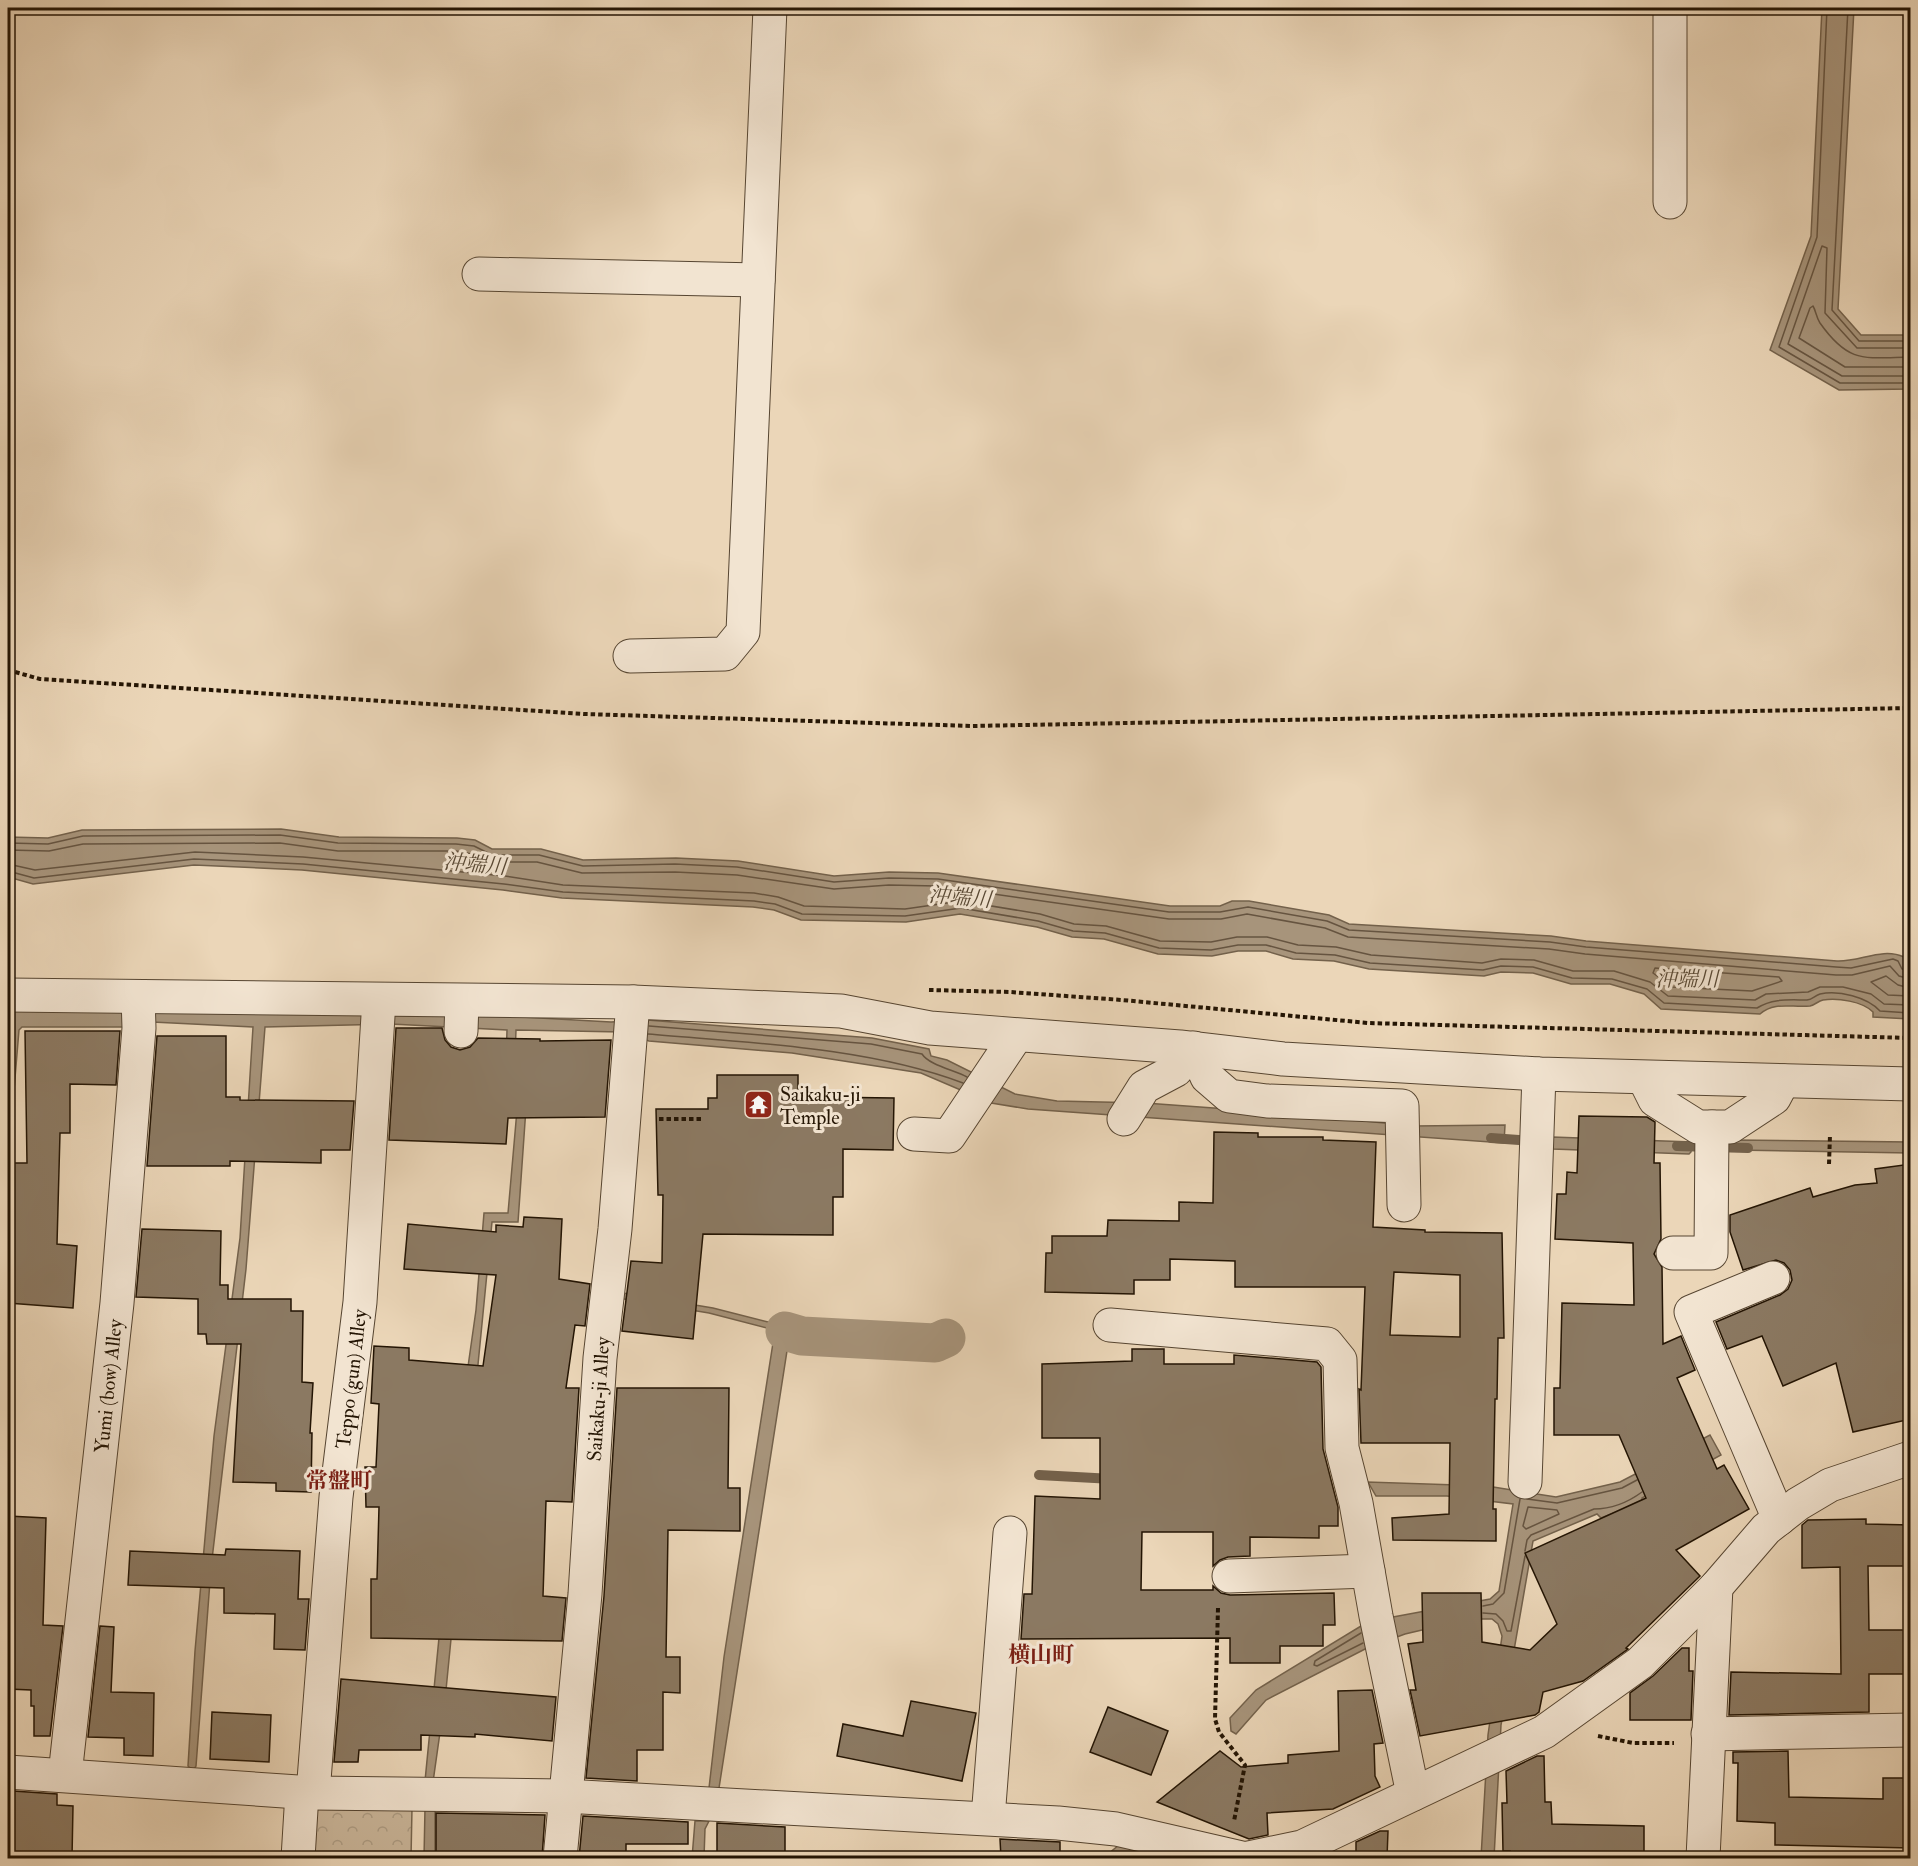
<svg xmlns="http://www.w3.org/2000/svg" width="1918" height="1866" viewBox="0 0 1918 1866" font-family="'IM FELL Double Pica','Noto Serif JP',serif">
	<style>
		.forest { fill: url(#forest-crowns); stroke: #76654e; stroke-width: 1.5 }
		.water { fill: #a7947b; stroke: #73614b; stroke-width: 1.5 }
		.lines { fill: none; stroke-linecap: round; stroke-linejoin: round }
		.shore { stroke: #665440; stroke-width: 1.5 }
		.stream { stroke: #73614b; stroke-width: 10 }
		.canal { stroke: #a7947b; stroke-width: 39 }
		.building { fill: #8b7962; stroke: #241504; stroke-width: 1.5; fill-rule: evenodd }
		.minor-casing { stroke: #564531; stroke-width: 35 }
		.path { stroke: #241504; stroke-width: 4; stroke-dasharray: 4.5 3; stroke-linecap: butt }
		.minor { stroke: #f2e4d1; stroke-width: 33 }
		.labels { text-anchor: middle; stroke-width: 6; stroke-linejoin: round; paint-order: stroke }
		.poi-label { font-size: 20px; fill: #241504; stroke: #f2e4d1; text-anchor: start }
		.street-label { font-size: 20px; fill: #241504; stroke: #f2e4d1 }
		.water-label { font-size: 21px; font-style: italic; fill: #584834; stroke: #f2e4d1 }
		.quarter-label { font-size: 22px; font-weight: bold; fill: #7a1f14; stroke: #f2e4d1 }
	</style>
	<defs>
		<pattern id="forest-crowns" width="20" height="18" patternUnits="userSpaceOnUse" patternTransform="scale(1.5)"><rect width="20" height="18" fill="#c9b599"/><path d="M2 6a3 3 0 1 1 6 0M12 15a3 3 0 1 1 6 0" fill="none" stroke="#ac9b82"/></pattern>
	</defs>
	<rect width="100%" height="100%" fill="#ebd6b8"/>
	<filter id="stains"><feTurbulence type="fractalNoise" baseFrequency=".00333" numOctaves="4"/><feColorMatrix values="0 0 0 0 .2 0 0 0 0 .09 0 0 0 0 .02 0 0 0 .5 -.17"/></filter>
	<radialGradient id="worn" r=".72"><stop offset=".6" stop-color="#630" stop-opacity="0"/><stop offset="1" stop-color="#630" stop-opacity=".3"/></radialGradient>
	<polygon class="forest" points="316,1806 412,1808 411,1858 315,1858"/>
	<g class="water">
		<polygon points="1822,8 1854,8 1838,309 1861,335 1910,335 1910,389 1839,390 1770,350 1811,236"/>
		<path d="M281 829 339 837 457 838 475 840 492 849H541L583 860 676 858 738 861 834 876 889 872 938 873 1170 906H1220L1232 901H1249L1329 915 1349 924 1551 936 1586 941 1837 961C1860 962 1882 947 1904 957L1905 964 1910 966V1019L1873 1017V1012C1862 1001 1838 998 1823 1000 1818 1001 1815 1005 1810 1006 1792 1008 1775 1001 1760 1014L1661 1009 1644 994 1610 984H1571L1533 973 1501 972 1484 976 1369 969 1334 961 1293 959 1266 951H1238L1212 956 1158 954 1104 939 1072 937 1037 927 960 914 906 922 801 920 774 910 753 907 562 898 503 890 302 870 194 865 33 884 8 877V837L48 838 82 830Z"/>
		<polygon points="8,1011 503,1016 611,1022 647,1020 872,1038 929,1049 931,1056 947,1060 1015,1094 1057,1101 1145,1103 1284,1113 1414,1126 1505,1125 1504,1143 1028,1109 991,1103 921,1073 792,1053 649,1041 622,1032 516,1030 514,1083 526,1108 518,1222 492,1222 446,1690 433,1782 425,1781 460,1423 476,1310 484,1213 508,1213 517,1110 505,1091 507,1030 391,1024 265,1027 246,1269 211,1568 196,1766 193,1771 188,1766 195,1651 214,1436 240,1238 253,1027 152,1022 128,1027 22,1027 19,1030 8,1162 8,1068 12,1028 8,1028"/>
		<polygon points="1552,1137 1692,1142 1691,1152 1689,1154 1553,1149"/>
		<polygon points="1735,1140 1910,1142 1910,1153 1735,1150"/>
		<polygon points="623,1293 713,1308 776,1324 792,1323 798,1341 787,1351 719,1788 709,1788 724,1657 775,1330 709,1313 618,1298"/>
		<polygon points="1710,1435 1721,1455 1642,1498 1642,1502 1601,1518 1597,1514 1533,1541 1501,1725 1494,1858 1481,1858 1488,1735 1502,1636 1498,1624 1492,1619 1469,1619 1405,1634 1367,1648 1266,1700 1236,1734 1231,1731 1230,1718 1256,1690 1361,1626 1393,1617 1490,1599 1499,1591 1513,1504 1447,1496 1376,1496 1368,1482 1487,1486 1556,1497 1620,1482"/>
		<polygon points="425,1808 435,1808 435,1858 424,1858"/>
		<polygon points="695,1821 709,1821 705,1829 704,1858 692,1858"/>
		<polygon points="1119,1845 1138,1848 1126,1858 1103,1858"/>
	</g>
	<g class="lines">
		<g class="shore">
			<polyline points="1827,8 1817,237 1779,347 1840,383 1910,383"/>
			<polyline points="1848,8 1832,310 1859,341 1910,341"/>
			<polyline points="1910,348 1857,348 1825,313 1827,248 1822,246 1788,344 1842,376 1910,376"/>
			<path d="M1910 357C1864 358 1849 364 1820 323 1816 317 1816 311 1813 306L1810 308 1799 338 1845 367H1910"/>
			<polyline points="8,843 48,844 83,836 280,835 338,843 456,844 474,846 492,855 539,855 583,866 675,864 737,867 834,882 889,878 938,879 1169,912 1220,912 1248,907 1327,921 1349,930 1550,942 1586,947 1836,967 1851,968 1893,959 1898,961 1902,969 1910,971"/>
			<polyline points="8,850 49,851 83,844 280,843 338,851 456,851 472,854 491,862 537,862 582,873 675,872 737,875 834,889 889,885 937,886 1169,919 1221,919 1247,914 1325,928 1348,937 1549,949 1585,954 1836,975 1852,975 1890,966 1899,976 1910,979"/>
			<polyline points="8,864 35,870 195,852 303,857 505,876 563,885 754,893 778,897 804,906 905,909 961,901 1040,914 1074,924 1106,926 1160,941 1211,942 1237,937 1267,937 1298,945 1336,947 1371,955 1482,963 1501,959 1534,960 1573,971 1614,971 1650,982 1668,996 1755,1000 1766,994 1808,992 1820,987 1843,987 1871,994 1884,1004 1910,1005"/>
			<path d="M8 871 34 878 194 859 303 864 504 884 563 892 754 901 775 904 802 914 905 916 961 908 1038 921 1073 931 1105 933 1159 948 1211 950 1238 945H1266L1296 953 1335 955 1370 963 1483 970 1501 966 1533 967 1572 978 1612 979 1647 989 1664 1003 1757 1008C1773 998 1789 1000 1807 1000 1813 999 1814 996 1820 994 1839 990 1867 997 1880 1011L1910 1013"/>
			<polygon points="1655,968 1779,977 1782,981 1752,991 1672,987 1653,973"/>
			<polyline points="1910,988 1898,985 1886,976 1871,982 1888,995 1910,996"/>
			<path d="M649 1026 871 1044 922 1054C929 1065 954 1070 967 1077"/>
			<path d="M648 1034C750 1043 868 1047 963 1083"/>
			<polyline points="8,1050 12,1053 8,1108"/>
			<polyline points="1527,1499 1557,1503 1622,1488 1637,1480"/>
			<polygon points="1528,1507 1557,1510 1559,1514 1526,1529 1523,1526"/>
			<path d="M1525 1551 1527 1540 1531 1535 1594 1509C1612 1509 1627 1503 1642 1492"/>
			<polyline points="1483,1606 1493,1604 1504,1593 1520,1499"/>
			<polyline points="1483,1613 1496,1614 1503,1621 1507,1631 1511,1631 1525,1556"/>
			<polyline points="1361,1633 1315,1661 1314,1665 1317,1666 1363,1643"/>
		</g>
		<g class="stream">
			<polyline points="1491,1138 1532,1141"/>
			<polyline points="1677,1146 1748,1148"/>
			<polyline points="1039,1475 1113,1479"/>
		</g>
		<polyline class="canal" points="785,1331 802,1336 935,1343 946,1338"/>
	</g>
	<g class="building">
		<polygon points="396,1028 442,1028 445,1040 451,1047 460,1050 470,1047 478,1038 540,1039 540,1041 611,1040 605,1117 508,1118 506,1144 389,1140"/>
		<polygon points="25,1031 120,1031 116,1085 70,1084 70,1133 60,1133 57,1244 77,1246 73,1308 8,1303 8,1236 12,1237 13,1163 27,1163"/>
		<polygon points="157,1036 226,1036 226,1097 240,1097 240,1100 354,1101 350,1150 321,1150 321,1163 230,1161 230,1166 147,1166"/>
		<polygon points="717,1075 798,1075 798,1091 819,1091 819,1097 894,1098 893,1150 843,1149 843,1197 833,1197 833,1235 703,1234 693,1339 622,1331 631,1261 662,1263 663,1195 658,1195 656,1109 708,1109 708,1098 717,1098"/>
		<polygon points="1579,1116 1647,1117 1655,1122 1654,1163 1660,1163 1661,1239 1654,1254 1662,1267 1663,1344 1681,1336 1695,1370 1677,1378 1717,1469 1724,1465 1749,1509 1676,1550 1700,1576 1626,1648 1628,1649 1583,1681 1543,1692 1539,1712 1535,1715 1420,1736 1410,1690 1416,1690 1408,1644 1423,1642 1422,1593 1481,1593 1482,1642 1530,1650 1557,1624 1525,1553 1646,1498 1619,1435 1554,1435 1554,1388 1560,1388 1562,1303 1634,1305 1633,1243 1555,1239 1557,1194 1566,1194 1567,1172 1577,1173"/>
		<path d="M1214 1132 1258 1133V1137H1323V1140L1376 1142 1373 1227 1425 1230V1232L1502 1233 1504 1338H1498L1497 1399H1495L1493 1509H1496V1541L1393 1540 1392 1518 1449 1514 1450 1443H1361L1359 1389 1361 1390 1365 1287H1235V1261L1170 1259V1280H1134V1294L1045 1292 1046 1253H1052V1236H1107L1108 1220 1179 1221V1202L1213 1203ZM1394 1272 1460 1275V1337L1390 1335Z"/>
		<polygon points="1911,1164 1911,1419 1853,1432 1836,1363 1783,1386 1762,1336 1727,1349 1716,1322 1780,1295 1788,1289 1792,1280 1790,1270 1784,1263 1776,1260 1743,1270 1730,1232 1730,1215 1810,1188 1813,1197 1855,1185 1877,1183 1875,1169"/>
		<polygon points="524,1217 562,1219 559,1279 590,1284 585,1326 575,1325 566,1388 579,1388 572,1502 546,1501 543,1596 566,1598 562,1641 371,1638 371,1579 377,1579 379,1507 366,1507 365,1467 376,1467 379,1404 371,1403 374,1346 409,1348 409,1360 483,1366 496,1275 404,1269 408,1224 496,1232 496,1225 523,1227"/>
		<polygon points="142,1229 221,1231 220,1285 228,1285 228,1299 291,1299 291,1311 303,1311 302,1382 313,1383 310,1433 312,1433 311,1492 276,1491 276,1483 233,1482 241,1344 207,1344 206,1334 198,1334 198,1299 136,1297"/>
		<polygon points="1132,1349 1164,1349 1164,1364 1234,1364 1234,1355 1317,1362 1321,1367 1323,1449 1338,1507 1338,1526 1319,1526 1319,1538 1250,1537 1250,1556 1228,1557 1220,1560 1213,1566 1213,1532 1142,1532 1141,1590 1213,1590 1213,1586 1221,1593 1230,1595 1334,1593 1335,1625 1323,1625 1323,1646 1280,1646 1280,1663 1230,1663 1230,1638 1021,1639 1024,1594 1032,1594 1035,1496 1100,1499 1100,1438 1042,1438 1042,1364 1132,1361"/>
		<polygon points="617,1388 729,1388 728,1488 740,1488 740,1531 668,1530 666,1657 680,1657 680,1693 663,1692 663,1750 637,1750 637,1781 586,1778 604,1596"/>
		<polygon points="8,1516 46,1518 43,1625 63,1626 50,1736 34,1736 34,1706 31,1706 31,1690 8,1689"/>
		<polygon points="1866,1519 1866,1524 1911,1525 1911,1566 1868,1566 1869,1630 1911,1630 1911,1674 1869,1674 1869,1712 1729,1715 1731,1672 1841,1674 1840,1567 1802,1568 1802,1525 1808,1520"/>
		<polygon points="226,1549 300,1551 298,1599 309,1599 305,1650 274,1649 275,1614 224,1613 224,1588 128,1585 130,1551 225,1555"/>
		<polygon points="100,1626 114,1627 111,1692 154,1693 153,1756 124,1755 124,1738 88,1737"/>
		<polygon points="1682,1648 1689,1648 1689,1671 1693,1671 1691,1720 1630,1720 1630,1693 1653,1676"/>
		<polygon points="341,1679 556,1697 552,1741 475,1734 475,1737 421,1735 421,1750 359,1750 358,1762 334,1762"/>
		<polygon points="1372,1690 1383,1743 1374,1744 1375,1776 1380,1787 1333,1809 1267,1813 1268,1835 1249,1839 1157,1802 1220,1751 1241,1767 1288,1763 1288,1755 1339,1751 1338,1691"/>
		<polygon points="911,1701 976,1713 962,1781 837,1756 843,1724 903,1736"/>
		<polygon points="1108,1707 1168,1731 1151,1775 1090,1752"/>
		<polygon points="212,1712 271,1715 269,1762 210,1759"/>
		<polygon points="1788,1751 1789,1797 1883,1799 1883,1778 1911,1778 1911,1848 1775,1845 1775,1823 1737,1821 1738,1763 1733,1763 1733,1752"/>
		<polygon points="1537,1756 1544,1756 1545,1802 1551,1802 1552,1824 1644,1826 1644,1858 1511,1858 1510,1851 1503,1851 1502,1803 1507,1803 1506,1771"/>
		<polygon points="13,1791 57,1794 57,1805 73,1806 72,1858 8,1858 8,1799 13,1799"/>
		<polygon points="436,1813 545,1815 542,1858 436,1858"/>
		<polygon points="583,1816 688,1822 688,1844 626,1844 626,1853 616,1853 616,1858 579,1858"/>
		<polygon points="717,1823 785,1827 785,1858 717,1858"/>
		<polygon points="1380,1831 1388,1831 1387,1858 1356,1858 1356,1842"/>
		<polygon points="1000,1839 1060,1842 1060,1858 1001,1858"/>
	</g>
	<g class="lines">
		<defs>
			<g id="minor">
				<polyline points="1670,8 1670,202"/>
				<polyline points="479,274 758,280"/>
				<polyline points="630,656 725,654 743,632 770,8"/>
				<polyline points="8,995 633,1002 841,1011 930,1028 1180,1047 1283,1059 1539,1074 1910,1084"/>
				<polyline points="461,1031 462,1001"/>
				<polyline points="1644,1078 1655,1100 1698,1127 1730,1127 1774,1098 1783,1081"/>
				<polyline points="1124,1119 1144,1087 1176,1070 1194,1048 1207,1077 1229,1096 1267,1101 1402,1106 1404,1205"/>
				<polyline points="914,1134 949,1136 1016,1036"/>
				<polyline points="1673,1253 1711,1253 1712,1127"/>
				<polyline points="1773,1278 1691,1312 1779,1519"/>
				<polyline points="1110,1325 1327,1344 1340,1360 1342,1448 1356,1503 1376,1616 1413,1794"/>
				<polyline points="1525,1482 1539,1074"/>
				<polyline points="1229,1576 1368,1571"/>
				<polyline points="1708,1734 1910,1730"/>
				<polyline points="8,1772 313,1793 564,1796 1058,1823 1116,1829 1242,1858"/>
				<polyline points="65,1775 117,1303 139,1028 138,997"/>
				<polyline points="313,1793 336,1497 360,1302 379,1000"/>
				<polyline points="988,1818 1010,1533"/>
				<polyline points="298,1858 302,1793"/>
				<polyline points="560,1858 585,1594 600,1358 615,1229 633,1002"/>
				<polyline points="1249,1858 1302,1847 1544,1732 1640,1663 1716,1587 1766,1529 1798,1504 1830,1485 1910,1458"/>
				<polyline points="1703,1858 1716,1587"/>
			</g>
		</defs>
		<use href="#minor" class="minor-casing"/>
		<g class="path">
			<polyline points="8,670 40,679 584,714 972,726 1910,708"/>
			<polyline points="929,990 1010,992 1122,1000 1368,1023 1910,1038"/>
			<polyline points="659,1119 702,1119"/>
			<polyline points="1829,1164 1830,1135"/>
			<polyline points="1218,1608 1215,1719 1219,1732 1245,1765 1234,1821"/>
			<polyline points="1598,1736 1633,1743 1674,1743"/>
		</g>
		<use href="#minor" class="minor"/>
	</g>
	<defs>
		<symbol id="temple-square" viewBox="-11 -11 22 22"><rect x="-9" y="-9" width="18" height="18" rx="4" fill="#8f2418" stroke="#f2e4d1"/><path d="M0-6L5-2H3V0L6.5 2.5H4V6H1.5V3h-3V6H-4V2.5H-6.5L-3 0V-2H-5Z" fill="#fff"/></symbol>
	</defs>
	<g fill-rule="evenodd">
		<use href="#temple-square" x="742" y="1088" width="33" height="33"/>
	</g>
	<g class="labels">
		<g class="poi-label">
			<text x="780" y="1101">Saikaku-ji<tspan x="780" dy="23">Temple</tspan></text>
		</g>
		<g class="street-label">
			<text transform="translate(351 1379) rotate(-83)" y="7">Teppo (gun) Alley</text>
			<text transform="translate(108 1386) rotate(-84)" y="7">Yumi (bow) Alley</text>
			<text transform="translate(598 1399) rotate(-86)" y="7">Saikaku-ji Alley</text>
		</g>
		<g class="water-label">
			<text transform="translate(475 864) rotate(5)" y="7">沖端川</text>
			<text transform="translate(960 897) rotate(5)" y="7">沖端川</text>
			<text x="1687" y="986">沖端川</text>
		</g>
		<g class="quarter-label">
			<text x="339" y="1488">常盤町</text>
			<text x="1041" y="1662">横山町</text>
		</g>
	</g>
	<rect width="1918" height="1866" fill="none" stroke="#ebd6b8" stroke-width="30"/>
	<rect x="9" y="9" width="1900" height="1848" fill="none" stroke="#241504" stroke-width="3"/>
	<rect x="15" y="15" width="1888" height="1836" fill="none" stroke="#241504" stroke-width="1.5"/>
	<rect width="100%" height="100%" filter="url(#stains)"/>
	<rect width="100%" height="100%" fill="url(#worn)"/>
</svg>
